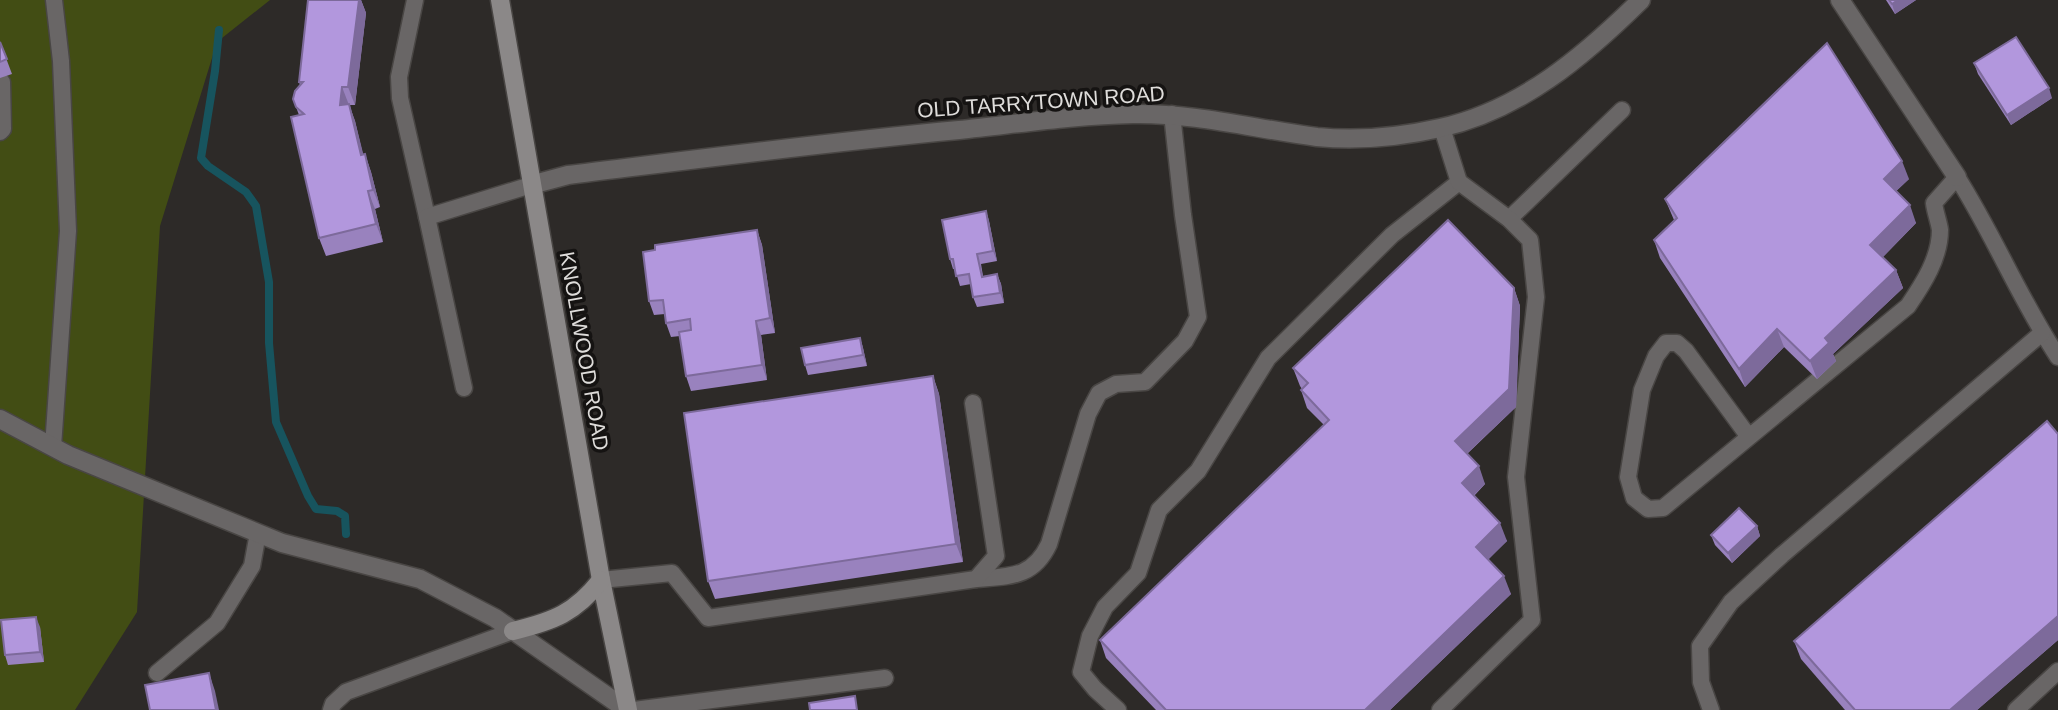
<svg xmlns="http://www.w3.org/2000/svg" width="2058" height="710" viewBox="0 0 2058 710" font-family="Helvetica,sans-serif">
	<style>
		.green { fill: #424d14 }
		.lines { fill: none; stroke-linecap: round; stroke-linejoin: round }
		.stream { stroke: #17545e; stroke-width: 8 }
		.lane-casing { stroke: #494644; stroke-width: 19 }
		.street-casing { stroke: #494644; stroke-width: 21 }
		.secondary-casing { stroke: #494644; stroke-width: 21 }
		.lane { stroke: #696666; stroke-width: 16 }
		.street { stroke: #696666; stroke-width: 18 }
		.secondary { stroke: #8b8888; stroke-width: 18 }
		.wall { fill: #9982be }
		.shaded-wall { fill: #7d6a9b }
		.building { fill: #b297dd; stroke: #7d6a9b; stroke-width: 2 }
		.labels { text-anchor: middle; stroke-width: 7; stroke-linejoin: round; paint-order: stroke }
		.street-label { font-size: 21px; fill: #dedcda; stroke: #151312 }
	</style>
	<rect width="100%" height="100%" fill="#2d2a28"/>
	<polygon class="green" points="0,0 270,0 217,42 160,226 137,612 75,710 0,710"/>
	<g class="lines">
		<polyline class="stream" points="219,30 215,71 201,158 208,166 246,192 256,206 269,282 269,343 276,422 308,496 316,509 337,511 345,516 346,534"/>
		<defs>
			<g id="lane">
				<polyline points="415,0 399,77 400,98 427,217"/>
				<polyline points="0,132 3,129 2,82"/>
				<polyline points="1509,219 1622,110"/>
				<polyline points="464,388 427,217 531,185"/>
				<path d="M1749 437 1686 351 1677 343H1666L1656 356 1642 390 1628 477 1634 498 1648 509 1663 508 1908 306C1923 284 1940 258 1940 230 1939 222 1935 212 1934 203L1957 177C1994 235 2020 300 2058 357"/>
				<polyline points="53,447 68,231 61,61 54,0"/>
				<path d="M976 579C1010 576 1033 578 1049 544L1088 414 1099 393 1116 384 1145 382 1185 341 1198 317 1183 215 1172 114"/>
				<polyline points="601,580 672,573 708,618 976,579 996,556 973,403"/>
				<polyline points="157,673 217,623 252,566 258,533"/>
				<polyline points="331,710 333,704 346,692 513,631"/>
				<polyline points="634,710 885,678"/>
				<polyline points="1118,710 1095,689 1081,672 1090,636 1105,607 1138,573 1159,510 1198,471 1268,358 1392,235 1459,182"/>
				<polyline points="1440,710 1532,620 1516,477 1536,297 1530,240 1509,219 1459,182 1442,128"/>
				<polyline points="1711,710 1701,682 1700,646 1731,602 1782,555 2042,333"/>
				<polyline points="2016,710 2058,671"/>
			</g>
			<g id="street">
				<polyline points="1840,0 1957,177"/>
				<path d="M531 185 568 175C698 159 829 142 959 130 1017 124 1075 115 1133 114 1196 113 1255 129 1317 137 1358 141 1400 137 1440 128 1521 110 1583 57 1641 0"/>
				<polyline points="0,419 68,455 282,543 420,579 495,618 627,710"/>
			</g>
			<g id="secondary">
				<polyline points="500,0 601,580 628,710"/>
				<path d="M513 631C554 621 575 613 601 580"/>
			</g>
		</defs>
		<use href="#lane" class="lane-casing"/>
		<use href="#street" class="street-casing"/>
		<use href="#secondary" class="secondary-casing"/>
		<use href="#lane" class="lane"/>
		<use href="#street" class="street"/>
		<use href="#secondary" class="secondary"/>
	</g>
	<g class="wall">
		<polygon points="308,0 361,0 366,13 355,105 349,105 355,121 363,155 365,154 371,172 380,207 375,209 383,242 326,256 319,238 299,115 293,99 300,85 299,82"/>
		<polygon points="1886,0 1916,0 1895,14"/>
		<polygon points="0,42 12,74 0,78"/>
		<polygon points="1974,63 2052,98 2011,125 1978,74"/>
		<polygon points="1909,179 1896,191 1916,223 1883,257 1896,270 1903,288 1833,354 1836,361 1817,379 1784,347 1745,387 1660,258 1654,240 1674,220 1665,199"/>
		<polygon points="986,211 989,221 997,261 981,264 983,276 997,274 1001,284 1004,303 977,307 973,297 971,284 960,286 955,269 953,269 950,259"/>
		<polygon points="757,230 762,245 775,333 761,335 767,380 691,391 686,376 680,336 671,337 666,323 665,314 654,315 649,301"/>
		<polygon points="1514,288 1520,306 1516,407 1467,454 1485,484 1474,496 1507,541 1488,559 1511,594 1390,710 1156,710 1106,658 1100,640 1324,425 1307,408 1301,390 1302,389 1300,386 1293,368"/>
		<polygon points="860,338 863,348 867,366 808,375 805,365"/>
		<polygon points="933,376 939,394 963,562 715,599 708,581"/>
		<polygon points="2058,434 2058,640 1977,710 1845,710 1801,659 1794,641"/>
		<polygon points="1757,526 1760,536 1732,563 1715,545 1711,535"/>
		<polygon points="40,627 44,662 8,665 5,655"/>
	</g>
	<g class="shaded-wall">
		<polygon points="359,0 361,0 366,13 355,105 348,87"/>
		<polygon points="1898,0 1916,0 1895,14 1892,4"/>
		<polygon points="342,87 349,105 340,105"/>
		<polygon points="2049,88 2052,98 2011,125 2007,115"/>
		<polygon points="349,104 355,121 368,173 361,155"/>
		<polygon points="365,154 371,172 380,207 373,190"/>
		<polygon points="1902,161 1909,179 1890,197 1884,179"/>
		<polygon points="368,191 375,209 383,242 376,224"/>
		<polygon points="1910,205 1916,223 1877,263 1870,245"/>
		<polygon points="986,211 989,221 997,261 993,251"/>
		<polygon points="757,230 762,245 775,333 770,318"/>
		<polygon points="1896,270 1903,288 1833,354 1836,361 1817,379 1810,361 1825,338"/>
		<polygon points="997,274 1001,284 1004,303 1000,293"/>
		<polygon points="1514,288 1520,306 1516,407 1461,459 1455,441"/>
		<polygon points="756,321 761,335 767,380 762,365"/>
		<polygon points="1777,329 1784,347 1745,387 1739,369"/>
		<polygon points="860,338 863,348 867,366 863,355"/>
		<polygon points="933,376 939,394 963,562 956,544"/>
		<polygon points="1479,466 1485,484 1468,501 1462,483"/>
		<polygon points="1500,523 1507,541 1483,565 1476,547"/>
		<polygon points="1757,526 1760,536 1732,563 1728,553"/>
		<polygon points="1504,576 1511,594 1390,710 1365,710"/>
		<polygon points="2058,616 2058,640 1977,710 1950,710"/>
		<polygon points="36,617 40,627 44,662 40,652"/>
		<polygon points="209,673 215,691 219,710 216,710"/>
	</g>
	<g class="building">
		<polygon points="308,0 359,0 348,87 342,87 340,105 349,104 361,155 365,154 373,190 368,191 376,224 319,238 291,117 304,114 296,107 293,99 295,91 303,82 299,82"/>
		<polygon points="1889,0 1898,0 1892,4"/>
		<polygon points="2016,37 2049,88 2007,115 1974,63"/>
		<polygon points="0,42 7,59 0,62"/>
		<polygon points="1827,43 1902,161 1884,179 1910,205 1870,245 1896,270 1825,338 1829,343 1810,361 1777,329 1739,369 1654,240 1677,218 1665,199"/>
		<polygon points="986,211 993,251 977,254 982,277 997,274 1000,293 973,297 969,274 956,276 953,259 950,259 942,220"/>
		<polygon points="1448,220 1514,288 1509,389 1455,441 1479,466 1462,483 1500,523 1476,547 1504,576 1365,710 1166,710 1100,640 1329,420 1301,390 1308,383 1293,368"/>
		<polygon points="757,230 770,318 756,321 762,365 686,376 679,332 691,330 690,319 666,323 663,300 649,301 643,252 655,250 655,245"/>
		<polygon points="860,338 863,355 805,365 801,348"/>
		<polygon points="933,376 956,544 708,581 684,413"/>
		<polygon points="2047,421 2058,434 2058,616 1950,710 1855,710 1794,641"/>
		<polygon points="1739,508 1757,526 1728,553 1711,535"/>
		<polygon points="36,617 40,652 5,655 1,620"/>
		<polygon points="209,673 216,710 150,710 145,685"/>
		<polygon points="855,696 857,710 810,710 809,703"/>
	</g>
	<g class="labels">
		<g class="street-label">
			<text transform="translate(1041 102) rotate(-4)" y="7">OLD TARRYTOWN ROAD</text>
			<text transform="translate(584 351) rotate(80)" y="7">KNOLLWOOD ROAD</text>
		</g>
	</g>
</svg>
